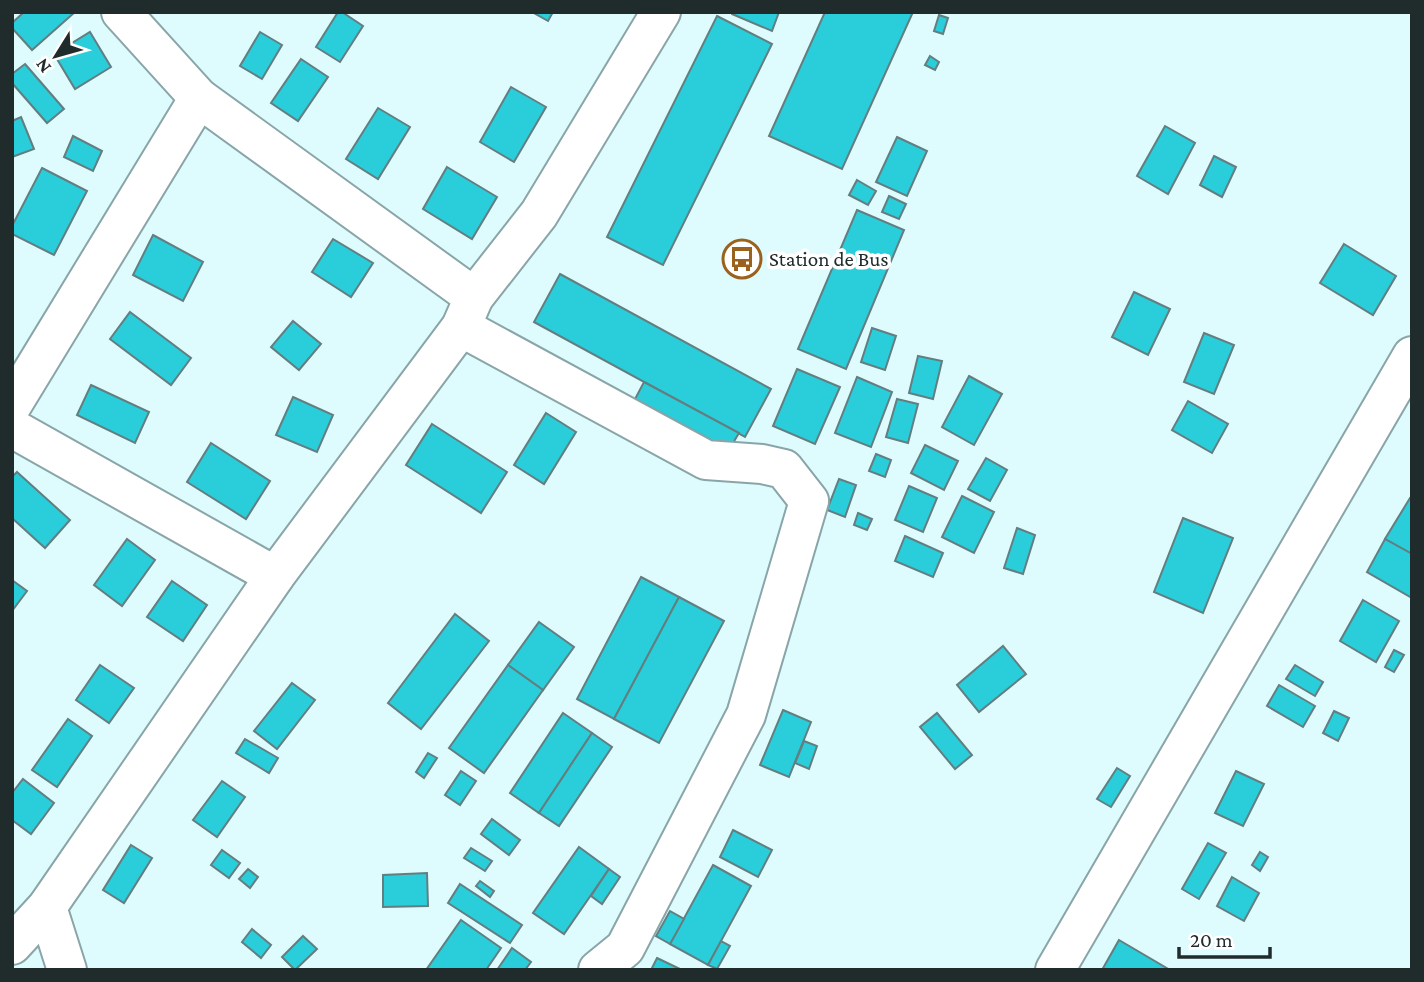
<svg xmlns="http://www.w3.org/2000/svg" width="1424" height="982" viewBox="0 0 1424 982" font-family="'Crimson Pro',serif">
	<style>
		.building { fill: #2aceda; stroke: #637e80; stroke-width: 2 }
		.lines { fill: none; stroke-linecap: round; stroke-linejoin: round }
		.minor-casing { stroke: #89a5a8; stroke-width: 42 }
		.minor { stroke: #fff; stroke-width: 38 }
		.labels { text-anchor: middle; stroke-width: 7; stroke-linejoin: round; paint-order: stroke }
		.poi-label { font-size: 21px; fill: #202b2c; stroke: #fff; text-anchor: start }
	</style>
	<rect width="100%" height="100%" fill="#defbfe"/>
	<g class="building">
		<polygon points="24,12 75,12 32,50 12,28 12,23"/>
		<polygon points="338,12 342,12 363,26 340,62 316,47"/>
		<polygon points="532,12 553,12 548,21"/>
		<polygon points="732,12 779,12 772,31 732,14"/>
		<polygon points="825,12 913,12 842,169 769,136"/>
		<polygon points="939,15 948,18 943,34 934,31"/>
		<polygon points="717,16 772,44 663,265 607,237"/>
		<polygon points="90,32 111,67 75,89 54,54"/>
		<polygon points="260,32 282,45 262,79 240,66"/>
		<polygon points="930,56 939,62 935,70 925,65"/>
		<polygon points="301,59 328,77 298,121 271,103"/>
		<polygon points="25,64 64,109 47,123 12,83 12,74"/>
		<polygon points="511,87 546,107 514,162 480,142"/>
		<polygon points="378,108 410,127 378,179 346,159"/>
		<polygon points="21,117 34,149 12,157 12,121"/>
		<polygon points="1165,126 1195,143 1168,194 1137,176"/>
		<polygon points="73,136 102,151 93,171 64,157"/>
		<polygon points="897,137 927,151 907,196 876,182"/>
		<polygon points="1214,156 1236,167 1222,197 1200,185"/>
		<polygon points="447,167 497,197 472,239 423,209"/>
		<polygon points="42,168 87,191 54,255 12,234 12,226"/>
		<polygon points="857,180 876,191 868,205 849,195"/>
		<polygon points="889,196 906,204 899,219 882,212"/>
		<polygon points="857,210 904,230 846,369 798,349"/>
		<polygon points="153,235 203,262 183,301 133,275"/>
		<polygon points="333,239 373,263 351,297 312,272"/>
		<polygon points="1344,244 1396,276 1373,315 1320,283"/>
		<polygon points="560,274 771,389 745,437 534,322"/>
		<polygon points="1134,292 1170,309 1148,355 1112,337"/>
		<polygon points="130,312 191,358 171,385 110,339"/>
		<polygon points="293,321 321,344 299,370 271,347"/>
		<polygon points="872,328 896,336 885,370 861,362"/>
		<polygon points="1204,333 1234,345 1214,394 1184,382"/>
		<polygon points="918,356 942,361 933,399 909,393"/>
		<polygon points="797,369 840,387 815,444 773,426"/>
		<polygon points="969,376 1002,394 974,445 942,427"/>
		<polygon points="857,377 892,392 871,447 835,433"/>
		<polygon points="644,382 739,433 729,450 635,399"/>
		<polygon points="91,385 149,412 135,443 77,415"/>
		<polygon points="293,397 333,415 317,452 276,435"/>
		<polygon points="897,399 918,404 908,443 886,437"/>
		<polygon points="1188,401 1228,424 1212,453 1172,430"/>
		<polygon points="546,413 576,432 544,484 514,465"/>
		<polygon points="432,424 507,472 481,513 406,465"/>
		<polygon points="211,443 270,481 246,519 187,482"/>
		<polygon points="925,445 958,461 944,490 911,473"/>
		<polygon points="876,454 891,460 885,477 869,471"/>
		<polygon points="986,458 1007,470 990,501 968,489"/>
		<polygon points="17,472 70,520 45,548 12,518 12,477"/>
		<polygon points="839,479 856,485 845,517 827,510"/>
		<polygon points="909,486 937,498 923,532 895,520"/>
		<polygon points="962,496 994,512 974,553 942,537"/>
		<polygon points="1410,498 1412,499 1412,554 1385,539"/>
		<polygon points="858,513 872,519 867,530 854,525"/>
		<polygon points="1183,518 1233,538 1203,613 1154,592"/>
		<polygon points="1017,528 1035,535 1023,574 1004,568"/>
		<polygon points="905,536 943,553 933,577 895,561"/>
		<polygon points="127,539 155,560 122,606 94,585"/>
		<polygon points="1385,539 1412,554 1412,598 1367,572"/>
		<polygon points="641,577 679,597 614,719 577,699"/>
		<polygon points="12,580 27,591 12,611"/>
		<polygon points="172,581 207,605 183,641 147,617"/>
		<polygon points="679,597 724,621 659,743 614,719"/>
		<polygon points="1363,600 1399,621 1376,662 1340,641"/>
		<polygon points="455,614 489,641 421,729 388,703"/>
		<polygon points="539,622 574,647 543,690 508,665"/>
		<polygon points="1003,646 1026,674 979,712 957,685"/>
		<polygon points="1394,650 1404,655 1394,672 1385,667"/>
		<polygon points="100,665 134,688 109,723 76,700"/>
		<polygon points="508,665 543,690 484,773 449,748"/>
		<polygon points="1295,665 1323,682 1315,696 1286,679"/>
		<polygon points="292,683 315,700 277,749 254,731"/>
		<polygon points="1279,685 1315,706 1303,727 1267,706"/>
		<polygon points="783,710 811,722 789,777 760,765"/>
		<polygon points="1334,711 1349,718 1338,741 1323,733"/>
		<polygon points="563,713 592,733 539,813 510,793"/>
		<polygon points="937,713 972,755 955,769 920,727"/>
		<polygon points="68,719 92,736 57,787 32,770"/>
		<polygon points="592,733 612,747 559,826 539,813"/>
		<polygon points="245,739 278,758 269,773 236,753"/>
		<polygon points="804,741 817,746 809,769 795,763"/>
		<polygon points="428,753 437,758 424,778 416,772"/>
		<polygon points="1117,768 1130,776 1111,807 1097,799"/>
		<polygon points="461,771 476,781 460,805 445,795"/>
		<polygon points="1236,771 1264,784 1243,826 1215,813"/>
		<polygon points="23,779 54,803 31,834 12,820 12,793"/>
		<polygon points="222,781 245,797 217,837 193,820"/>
		<polygon points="492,819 520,840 509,855 481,834"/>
		<polygon points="733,830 772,850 758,877 720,857"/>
		<polygon points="1208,843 1226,853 1199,899 1182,889"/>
		<polygon points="131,845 152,858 124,903 103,890"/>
		<polygon points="579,847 609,869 564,934 533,913"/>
		<polygon points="471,848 492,861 485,871 464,858"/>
		<polygon points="222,850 240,863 229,878 211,865"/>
		<polygon points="1260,852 1268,857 1260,871 1252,865"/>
		<polygon points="713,865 751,886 708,965 670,944"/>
		<polygon points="248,869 258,877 250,888 239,879"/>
		<polygon points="609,869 620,877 602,904 591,896"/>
		<polygon points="427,873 428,906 383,907 383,875"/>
		<polygon points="1232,877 1259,893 1244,921 1217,906"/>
		<polygon points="480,881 494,891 490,897 476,886"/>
		<polygon points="460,884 522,925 510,943 448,903"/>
		<polygon points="670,911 684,919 670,944 656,936"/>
		<polygon points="461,920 501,948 486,970 426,970"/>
		<polygon points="252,929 271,945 261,958 242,942"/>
		<polygon points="303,936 317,949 295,970 282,957"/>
		<polygon points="1119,940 1170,970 1102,970"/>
		<polygon points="721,941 730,946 717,969 708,965"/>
		<polygon points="512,948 531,962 525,970 497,970"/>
		<polygon points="657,958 682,970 651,970"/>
	</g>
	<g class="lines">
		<defs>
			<g id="minor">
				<polyline points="121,12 199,98 474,297"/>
				<polyline points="461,327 706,460 762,464 784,469 809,501 746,715 625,948 598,970"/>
				<polyline points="12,405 199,98"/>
				<polyline points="12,428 275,576"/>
				<polyline points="47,907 67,970"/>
				<polyline points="12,945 47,907 275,576 461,327 474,297 539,214 661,12"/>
				<polyline points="1055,970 1412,356"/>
			</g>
		</defs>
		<use href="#minor" class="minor-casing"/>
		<use href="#minor" class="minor"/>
	</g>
	<defs>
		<symbol id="bus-ring" viewBox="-11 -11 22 22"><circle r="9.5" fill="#fff" stroke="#9a621d" stroke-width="1.5"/><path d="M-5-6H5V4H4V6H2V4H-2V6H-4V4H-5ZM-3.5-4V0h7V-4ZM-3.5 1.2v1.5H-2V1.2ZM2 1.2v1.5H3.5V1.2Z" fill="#9a621d"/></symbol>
	</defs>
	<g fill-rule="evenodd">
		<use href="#bus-ring" x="720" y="237" width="44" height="44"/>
	</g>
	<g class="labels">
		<g class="poi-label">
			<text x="769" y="266">Station de Bus</text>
		</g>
	</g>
	<rect width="1424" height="982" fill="none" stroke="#202b2c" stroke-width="28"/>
	<g transform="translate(56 56) rotate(233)" stroke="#ffffff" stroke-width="5" paint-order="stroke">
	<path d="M0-5L12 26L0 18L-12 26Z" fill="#202b2c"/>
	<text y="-10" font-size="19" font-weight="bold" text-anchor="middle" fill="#202b2c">N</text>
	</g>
	<path d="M1179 947v10h91v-10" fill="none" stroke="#202b2c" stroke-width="3.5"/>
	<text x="1190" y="947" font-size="21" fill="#202b2c" stroke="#ffffff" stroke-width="5" paint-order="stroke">20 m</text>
</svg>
